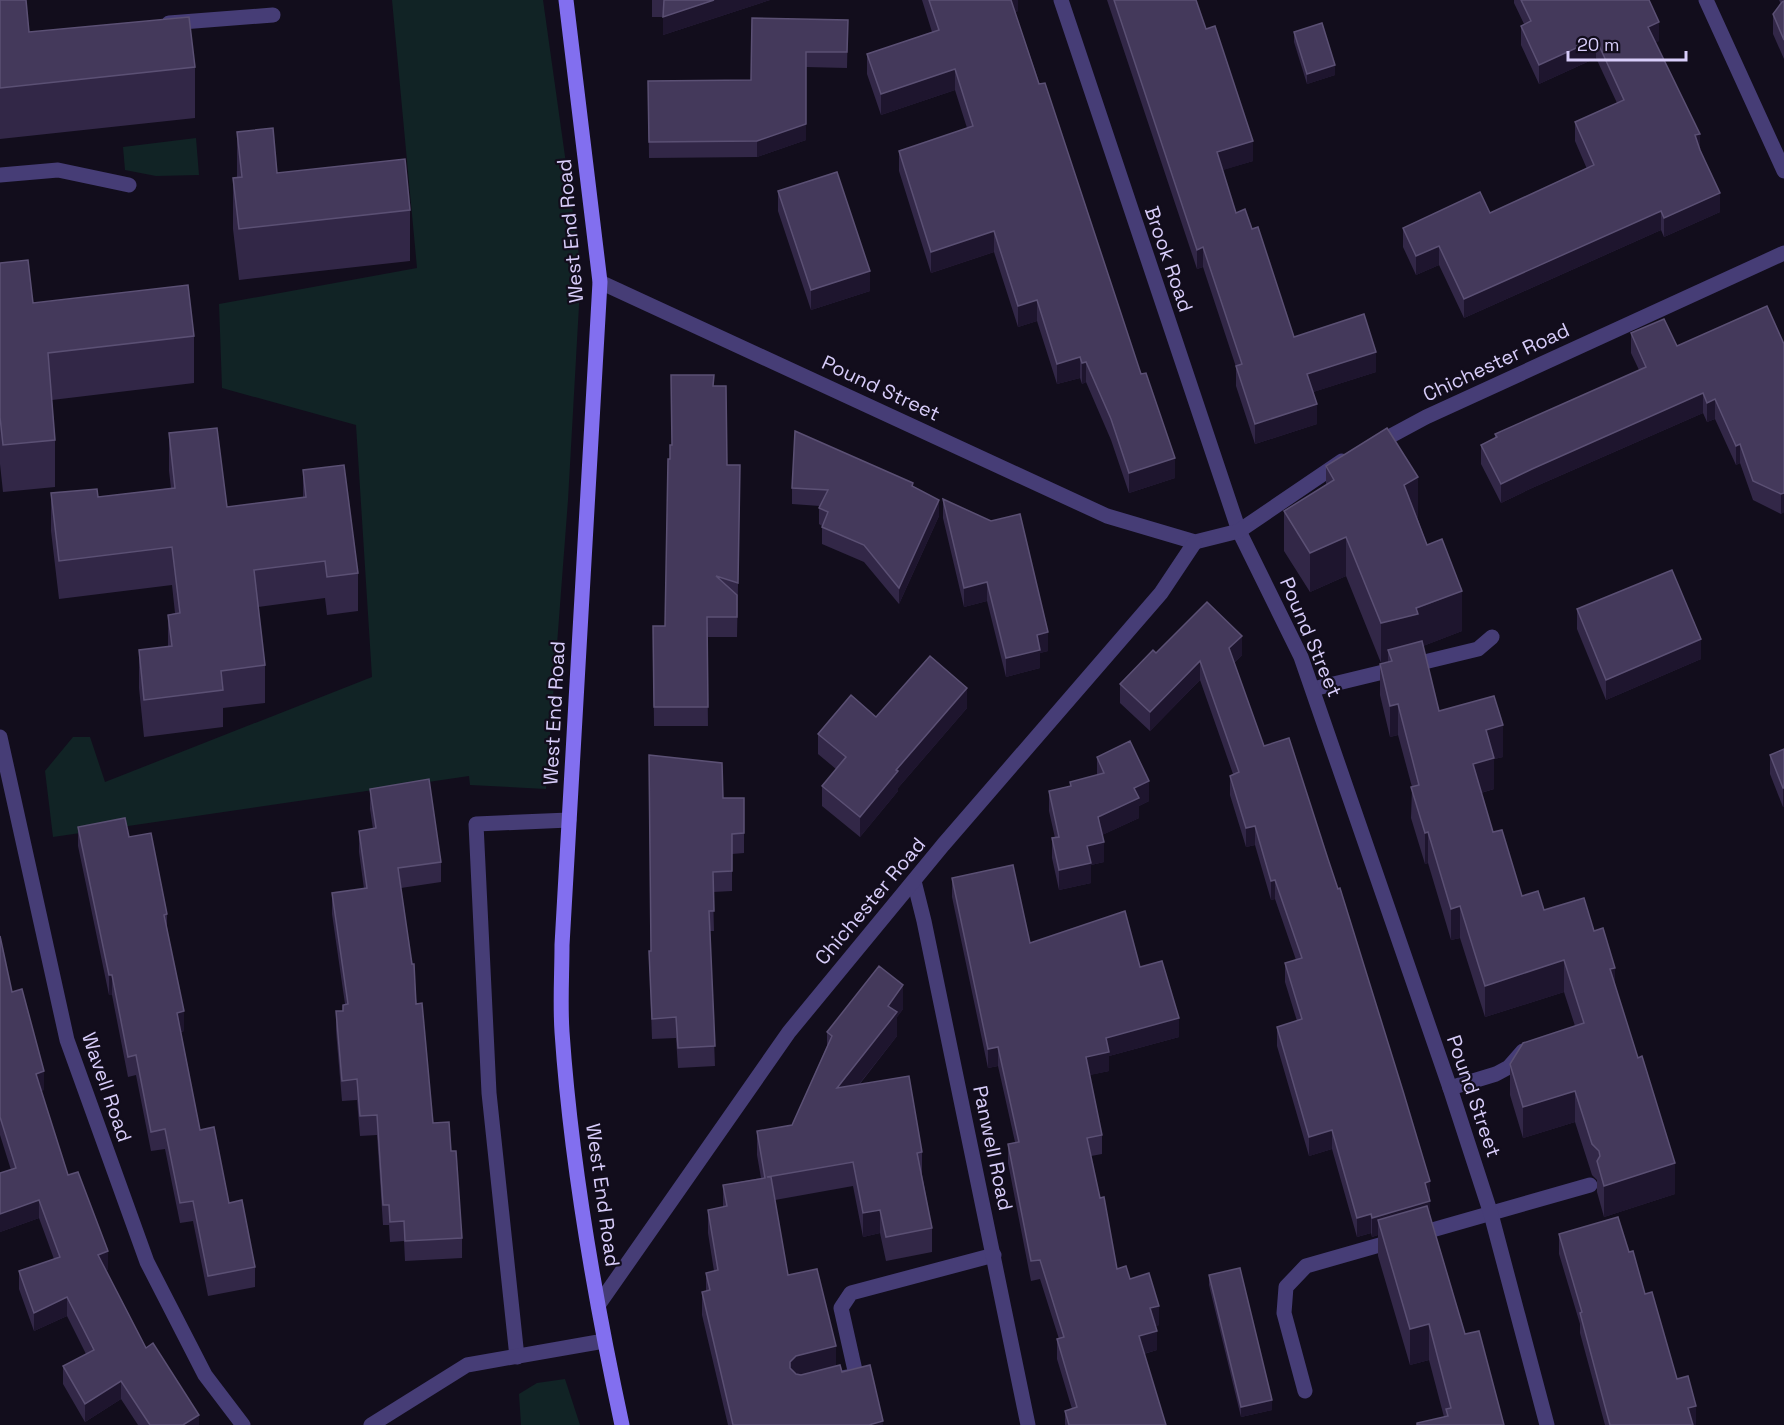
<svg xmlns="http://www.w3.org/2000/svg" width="1784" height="1425" viewBox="0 0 1784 1425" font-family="'Space Grotesk',sans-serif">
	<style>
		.green { fill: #112325 }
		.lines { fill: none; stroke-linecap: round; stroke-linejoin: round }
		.lane { stroke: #463d76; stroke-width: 15 }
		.street { stroke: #463d76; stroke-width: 15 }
		.secondary { stroke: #826fef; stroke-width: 15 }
		.wall { fill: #322747 }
		.shaded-wall { fill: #1e152e }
		.building { fill: #44395b; stroke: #5b5074; stroke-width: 1.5 }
		.labels { text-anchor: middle; stroke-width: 4.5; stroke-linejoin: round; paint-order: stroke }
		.street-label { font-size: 20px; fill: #d8cdfa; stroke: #120d1c }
	</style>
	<rect width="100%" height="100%" fill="#120d1c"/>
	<g class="green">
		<polygon points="392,0 543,0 581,270 568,500 546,789 470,785 469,776 53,837 45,771 73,737 90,737 105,782 372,677 356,425 222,388 219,304 417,268"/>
		<polygon points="196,138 199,175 156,176 125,170 123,147"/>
		<polygon points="565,1379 580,1425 521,1425 519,1394 537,1383"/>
	</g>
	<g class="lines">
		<g class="lane">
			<polyline points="169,23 273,15"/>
			<polyline points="0,175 58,170 129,185"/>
			<polyline points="1313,689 1478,649 1492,637"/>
			<polyline points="1450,1088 1496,1074 1509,1067 1523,1051"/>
			<polyline points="842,1378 856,1375 841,1308 851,1293 994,1255"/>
			<polyline points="1305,1391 1284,1313 1286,1287 1306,1266 1590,1185"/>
		</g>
		<g class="street">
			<polyline points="1061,0 1239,531 1301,657 1450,1088 1491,1214 1547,1425"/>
			<polyline points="1706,0 1784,171"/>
			<polyline points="600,282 1107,516 1195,542 1239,531 1342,461"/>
			<polyline points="1374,445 1426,417 1784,253"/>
			<polyline points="0,737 67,1040 147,1262 205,1375 243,1425"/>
			<polyline points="914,881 924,921 1028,1425"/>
			<polyline points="599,1304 789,1032 943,845 1161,593 1195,542"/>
			<polyline points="517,1357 489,1093 476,824 569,820"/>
			<polyline points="371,1425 467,1365 604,1341"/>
		</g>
		<path class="secondary" d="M566 0 600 282 562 945C562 974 560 1003 562 1032 571 1164 594 1295 622 1425"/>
	</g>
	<g class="wall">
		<polygon points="0,0 29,32 195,67 195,118 0,139"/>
		<polygon points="652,0 770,0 663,35 663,17 652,17"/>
		<polygon points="922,0 1018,0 1018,11 1015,12 1175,478 1129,493 1111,440 1086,382 1082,384 1080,378 1057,384 1037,321 1018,327 994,252 931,273 899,171 899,151 967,128 955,90 881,115 867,74 867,54 932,32"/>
		<polygon points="1107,0 1196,0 1253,161 1222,170 1236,213 1252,229 1294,337 1376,372 1313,392 1317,424 1255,444 1236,386 1236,367 1203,267 1197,269"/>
		<polygon points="1514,0 1649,0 1659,41 1655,42 1700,148 1720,212 1664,237 1661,230 1464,318 1439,265 1416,275 1403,247 1403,228 1490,213 1587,169 1575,141 1575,122 1617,103 1596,58 1539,84 1521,45 1521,26 1524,24 1514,3"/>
		<polygon points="1779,0 1784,0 1784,59 1773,34 1773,14 1781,4"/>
		<polygon points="848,20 847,68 806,67 806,140 757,157 649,158 648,81 751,80"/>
		<polygon points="1294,32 1335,75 1307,84 1294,42"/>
		<polygon points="237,132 277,173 410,210 410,261 239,280 233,229 233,178 237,177"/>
		<polygon points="778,191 870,291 811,310 778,211"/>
		<polygon points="0,263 33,303 194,336 194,383 52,400 55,440 55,487 3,492 0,464"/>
		<polygon points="1631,333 1677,346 1784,344 1784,513 1784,512 1781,514 1753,500 1740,463 1736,465 1715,419 1707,422 1703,413 1532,488 1501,503 1481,464 1481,445 1495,438 1495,434 1639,370 1631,353"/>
		<polygon points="713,386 727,465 740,485 737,637 707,637 708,726 654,726 653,626 665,626 670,459 671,445"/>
		<polygon points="169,433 227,507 303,497 303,470 358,573 358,611 327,615 325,598 258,607 265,665 265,703 223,708 223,727 144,737 139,688 139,650 168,647 168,615 175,613 172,585 59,599 51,531 51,493 98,497 171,488 169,471"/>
		<polygon points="1326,466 1418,516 1417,517 1427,545 1462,631 1423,646 1439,711 1503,757 1494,759 1494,789 1481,793 1493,832 1522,896 1544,910 1594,931 1615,985 1675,1194 1604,1217 1597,1192 1597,1180 1592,1175 1575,1122 1523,1138 1510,1095 1510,1064 1575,1026 1564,992 1485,1017 1460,938 1451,940 1428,863 1425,864 1411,818 1412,787 1398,735 1390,737 1380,695 1380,664 1388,662 1388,661 1381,663 1346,576 1310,592 1284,551 1284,511 1326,485"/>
		<polygon points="913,486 939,516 899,604 864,562 822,544 822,526 819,524 819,508 820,506 792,504 792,488"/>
		<polygon points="943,499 1048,651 1040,653 1040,668 1006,677 987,601 964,607 943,518"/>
		<polygon points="1577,609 1701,659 1606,700 1577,629"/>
		<polygon points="1156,653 1242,655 1234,663 1264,746 1430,1181 1430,1215 1465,1334 1504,1425 1444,1417 1429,1360 1410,1365 1378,1256 1378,1235 1372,1237 1371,1233 1357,1237 1332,1149 1309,1156 1277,1046 1277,1027 1297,1021 1285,982 1285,963 1296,960 1275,899 1271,900 1255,845 1246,847 1230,795 1230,776 1233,774 1200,680 1150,731 1120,703 1120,684"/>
		<polygon points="967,708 898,788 898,791 860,837 822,806 822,786 836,769 818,754 818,734 876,717"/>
		<polygon points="1784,749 1784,807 1783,807 1770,774 1770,755"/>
		<polygon points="1097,757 1149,801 1139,806 1139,818 1102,835 1104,862 1091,865 1091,883 1059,890 1052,858 1052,838 1055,838 1049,811 1049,791 1070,786 1070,782 1097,775"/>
		<polygon points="370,789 441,862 441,882 401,888 433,1123 451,1151 462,1238 462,1258 405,1261 404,1241 390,1242 389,1225 383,1225 377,1135 360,1136 357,1100 342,1101 336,1031 336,1011 343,1011 345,1004 332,914 332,893 364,889 359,852 359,831 373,829 370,809"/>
		<polygon points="723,798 744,798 744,853 732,854 732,891 713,892 714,931 710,931 715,1066 678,1068 676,1038 652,1039 649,951 651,951"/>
		<polygon points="78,827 129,837 167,914 167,927 184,1031 181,1032 200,1130 255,1267 255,1287 208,1296 193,1221 180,1223 165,1149 151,1151 136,1075 128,1077 112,995 109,995 78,846"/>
		<polygon points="952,878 1030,943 1140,967 1179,1037 1109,1056 1109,1071 1089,1075 1102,1135 1102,1154 1091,1156 1100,1198 1117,1269 1130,1279 1159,1325 1155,1326 1157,1350 1144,1354 1166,1425 1065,1425 1065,1411 1072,1409 1057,1359 1057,1339 1059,1339 1040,1279 1031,1281 1008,1163 1008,1144 1015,1142 998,1066 988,1068 952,897"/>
		<polygon points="0,936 12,992 44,1090 41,1091 68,1175 108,1270 106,1270 146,1348 199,1425 138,1425 121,1399 85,1422 63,1384 63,1366 86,1354 67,1316 34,1331 19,1289 19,1271 54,1259 39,1218 0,1232 0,1173 11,1170 0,1135"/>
		<polygon points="903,1009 897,1017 897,1036 859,1085 922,1152 922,1175 932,1228 932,1252 886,1261 880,1233 863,1237 853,1186 775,1200 788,1275 836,1366 842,1372 883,1425 728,1425 702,1315 702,1292 706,1291 706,1273 714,1271 708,1233 708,1210 723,1207 723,1185 761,1178 757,1155 757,1131 792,1125 827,1046 827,1032"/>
		<polygon points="1559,1234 1629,1252 1677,1379 1696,1425 1605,1425 1580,1333 1580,1324 1559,1254"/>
		<polygon points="1209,1275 1272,1410 1241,1417 1209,1285"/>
	</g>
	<g class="shaded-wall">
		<polygon points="714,0 770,0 663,35 663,17"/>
		<polygon points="1009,0 1018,0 1018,11 1009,14"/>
		<polygon points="1659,22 1659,41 1648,46 1648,27"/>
		<polygon points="1596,39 1596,58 1539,84 1539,65"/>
		<polygon points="806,52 806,140 757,157 757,141"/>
		<polygon points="1335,65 1335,75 1307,84 1307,74"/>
		<polygon points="955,69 955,90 881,115 881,94"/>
		<polygon points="1700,134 1700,153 1695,135"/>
		<polygon points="1253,141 1253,161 1217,172 1217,152"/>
		<polygon points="1720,193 1720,212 1664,237 1664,218"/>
		<polygon points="1661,211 1661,230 1464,318 1464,299"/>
		<polygon points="994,231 994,252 931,273 931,252"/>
		<polygon points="1439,246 1439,265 1416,275 1416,256"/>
		<polygon points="1203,247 1203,267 1197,269 1197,250"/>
		<polygon points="870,271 870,291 811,310 811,290"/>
		<polygon points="1037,300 1037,321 1018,327 1018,306"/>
		<polygon points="1376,352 1376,372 1307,394 1307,374"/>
		<polygon points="1080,357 1080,378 1057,384 1057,364"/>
		<polygon points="1086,362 1086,382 1082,384 1082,363"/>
		<polygon points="1703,393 1703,413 1532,488 1501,503 1501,484 1532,469"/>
		<polygon points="1715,399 1715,419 1707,422 1707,403"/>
		<polygon points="1317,404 1317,424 1255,444 1255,424"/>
		<polygon points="1740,444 1740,463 1736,465 1736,446"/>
		<polygon points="1175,458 1175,478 1129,493 1129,473"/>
		<polygon points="1418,477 1418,516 1404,525 1404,485"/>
		<polygon points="1784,493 1784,512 1781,514 1781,494"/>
		<polygon points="939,500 939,516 899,604 899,588"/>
		<polygon points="1346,537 1346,576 1310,592 1310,553"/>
		<polygon points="987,582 987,601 964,607 964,588"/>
		<polygon points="1462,591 1462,631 1418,648 1388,650 1388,661 1381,663 1381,623"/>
		<polygon points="1048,632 1048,651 1040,653 1040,668 1006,677 1006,658 1037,635"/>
		<polygon points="1242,636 1242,655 1229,667 1229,648"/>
		<polygon points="1701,639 1701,659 1606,700 1606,680"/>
		<polygon points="1200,661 1200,680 1150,731 1150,712"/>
		<polygon points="967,688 967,708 898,788 898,791 860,837 860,817 896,770"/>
		<polygon points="1398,704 1398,735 1390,737 1390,706"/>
		<polygon points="1503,725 1503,757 1494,759 1494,789 1473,795 1473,764 1486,730"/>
		<polygon points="1149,781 1149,801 1139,806 1139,818 1098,837 1098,817 1134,788"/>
		<rect x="1783" y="788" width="1" height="19"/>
		<polygon points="1255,826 1255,845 1246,847 1246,828"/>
		<polygon points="1428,832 1428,863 1425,864 1425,833"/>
		<polygon points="1104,842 1104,862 1091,865 1091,883 1059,890 1059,870 1087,846"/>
		<polygon points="1275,880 1275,899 1271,900 1271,881"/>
		<polygon points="1460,906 1460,938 1451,940 1451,909"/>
		<polygon points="1564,960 1564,992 1485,1017 1485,986"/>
		<polygon points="1615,968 1615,999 1610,969"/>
		<rect x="109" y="975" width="3" height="20"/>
		<polygon points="903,985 903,1009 897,1017 897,1036 837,1112 837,1088 888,1006"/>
		<polygon points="184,1011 184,1031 177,1032 177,1013"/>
		<polygon points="1179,1018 1179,1037 1109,1056 1109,1071 1086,1076 1086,1057 1106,1038"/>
		<polygon points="998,1047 998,1066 988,1068 988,1049"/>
		<polygon points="44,1071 44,1090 36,1092 36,1074"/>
		<polygon points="1575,1091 1575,1122 1523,1138 1523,1107"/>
		<polygon points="1332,1130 1332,1149 1309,1156 1309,1137"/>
		<polygon points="1675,1163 1675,1194 1604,1217 1604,1186"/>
		<polygon points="1430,1181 1430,1200 1425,1183"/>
		<polygon points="39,1200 39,1218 0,1232 0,1214"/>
		<polygon points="1430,1201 1430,1220 1378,1220 1378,1235 1372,1237 1372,1218"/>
		<polygon points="880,1210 880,1233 863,1237 863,1213"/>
		<polygon points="1371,1214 1371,1233 1357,1237 1357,1218"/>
		<polygon points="108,1251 108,1270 98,1273 98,1255"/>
		<polygon points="67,1297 67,1316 34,1331 34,1313"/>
		<polygon points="1159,1306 1159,1325 1150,1327 1150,1308"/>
		<polygon points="1429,1324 1429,1360 1410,1365 1410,1329"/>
		<polygon points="1157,1331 1157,1350 1139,1355 1139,1336"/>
		<polygon points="836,1346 836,1370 790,1386 790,1362 796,1356"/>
		<polygon points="121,1381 121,1399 85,1422 85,1404"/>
		<polygon points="1272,1400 1272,1410 1241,1417 1241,1407"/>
		<polygon points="1696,1406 1696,1425 1688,1425 1688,1408"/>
		<polygon points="199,1415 199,1425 183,1425"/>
		<polygon points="883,1421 883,1425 869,1425"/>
	</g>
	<g class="building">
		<polygon points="0,0 26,0 29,32 189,17 195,67 0,88"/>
		<polygon points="664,0 714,0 663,17"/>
		<polygon points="929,0 1011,0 1039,84 1045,83 1141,374 1146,373 1175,458 1129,473 1111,419 1086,362 1082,363 1080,357 1057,364 1037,300 1018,306 994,231 931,252 899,151 973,126 955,69 881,94 867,54 939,30"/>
		<polygon points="1114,0 1196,0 1206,29 1215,26 1253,141 1217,152 1236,213 1245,209 1252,229 1258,227 1294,337 1364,314 1376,352 1307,374 1317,404 1255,424 1236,366 1242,364 1203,247 1197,250"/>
		<polygon points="1521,0 1649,0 1659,22 1648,27 1700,134 1695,135 1700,150 1720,193 1664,218 1661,211 1464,299 1439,246 1416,256 1403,228 1480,192 1490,213 1594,165 1575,122 1624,100 1596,39 1539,65 1521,26 1531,21"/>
		<polygon points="1784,1 1784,40 1773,14 1782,2"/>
		<polygon points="752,18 848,20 847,52 806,52 806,124 757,141 649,142 648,81 751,80"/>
		<polygon points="1322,23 1335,65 1307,74 1294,32"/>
		<polygon points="273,128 277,173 405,159 410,210 239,229 233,178 242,177 237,132"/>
		<polygon points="837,172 870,271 811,290 778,191"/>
		<polygon points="28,260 33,303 188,285 194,336 48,353 55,440 3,445 0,417 0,263"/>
		<polygon points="1767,306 1784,344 1784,494 1784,493 1781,494 1753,481 1740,444 1736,446 1715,399 1707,403 1703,393 1532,469 1501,484 1481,445 1497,437 1495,434 1646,367 1631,333 1664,319 1677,346"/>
		<polygon points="671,375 714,375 713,386 726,386 727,465 740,465 738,583 716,576 737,595 737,617 707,617 708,707 654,707 653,626 665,626 668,459 670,459 670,445 672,445"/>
		<polygon points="217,428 227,507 306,497 303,470 344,465 358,573 327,577 325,561 254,570 265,665 221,671 223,690 144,700 139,650 172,646 168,615 180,613 172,547 59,561 51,493 97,489 98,497 175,488 169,433"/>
		<polygon points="1387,428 1418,477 1404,485 1427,545 1442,539 1462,591 1416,608 1418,614 1381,623 1346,537 1310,553 1284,511 1334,480 1326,466"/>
		<polygon points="795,431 913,483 912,486 939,500 899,588 864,545 822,527 828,512 819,508 828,490 792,488"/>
		<polygon points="943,499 991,521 1020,514 1048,632 1037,635 1040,650 1006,658 987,582 964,588"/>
		<polygon points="1672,570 1701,639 1606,680 1577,609"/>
		<polygon points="1207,602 1242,636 1229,648 1264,746 1289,738 1328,859 1338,889 1340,888 1403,1091 1430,1181 1425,1183 1430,1201 1372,1218 1371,1214 1357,1218 1332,1130 1309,1137 1277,1027 1302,1019 1285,963 1302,958 1275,880 1271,881 1255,826 1246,828 1230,776 1239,772 1200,661 1150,712 1120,684 1153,650 1156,653"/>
		<polygon points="1422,641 1439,711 1494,696 1503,725 1486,730 1494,758 1473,764 1493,832 1502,830 1522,896 1538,891 1544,910 1584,898 1594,931 1603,928 1615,968 1610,969 1638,1058 1642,1056 1675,1163 1604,1186 1597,1161 1600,1156 1599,1151 1592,1144 1575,1091 1523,1107 1510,1064 1523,1043 1584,1023 1564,960 1485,986 1460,906 1451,909 1428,832 1425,833 1411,787 1419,785 1398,704 1390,706 1380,664 1392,661 1388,650"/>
		<polygon points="930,656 967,688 896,770 898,771 860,817 822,786 846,757 818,734 851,695 876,717"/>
		<polygon points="1130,741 1149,781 1134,788 1139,798 1098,817 1104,842 1087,846 1091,863 1059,870 1052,838 1059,837 1049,791 1071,786 1070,782 1104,773 1097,757"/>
		<polygon points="1784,749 1784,788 1783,788 1770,755"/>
		<polygon points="649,755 722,763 723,798 744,798 744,833 732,834 732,871 713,872 714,911 709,911 715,1046 678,1048 676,1017 652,1019 649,951 651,951"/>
		<polygon points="429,779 441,862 398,868 412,964 414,964 416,1004 422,1003 433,1123 449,1122 451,1151 456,1151 462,1238 405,1241 404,1221 390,1222 389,1205 383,1205 377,1115 360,1116 357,1079 342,1081 336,1011 343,1011 343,1005 348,1004 332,893 367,888 359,831 376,828 370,789"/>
		<polygon points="125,818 129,837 151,833 167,914 164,915 184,1011 177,1013 200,1130 214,1127 229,1203 242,1200 255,1267 208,1276 193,1201 180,1203 165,1129 151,1132 136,1055 128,1057 112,975 109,975 78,827"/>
		<polygon points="1013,865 1030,943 1125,911 1140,967 1162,961 1179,1018 1106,1038 1109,1052 1086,1057 1102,1135 1087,1138 1100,1198 1104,1197 1117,1269 1126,1266 1130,1279 1149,1273 1159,1306 1150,1308 1157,1331 1139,1336 1166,1425 1069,1425 1065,1411 1077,1407 1057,1339 1064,1337 1040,1260 1031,1261 1008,1144 1019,1142 998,1047 988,1049 952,878"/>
		<polygon points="0,936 12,992 22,989 44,1071 36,1074 68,1175 78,1172 108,1251 98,1255 146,1348 153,1343 199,1415 183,1425 150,1425 121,1381 85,1404 63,1366 94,1350 67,1297 34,1313 19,1271 60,1257 39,1200 0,1214 0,1173 16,1168 0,1117"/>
		<polygon points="879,966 903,985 888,1006 897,1012 837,1088 909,1076 922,1152 917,1153 932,1228 886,1237 880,1210 863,1213 853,1162 767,1177 771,1177 788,1275 817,1269 836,1346 796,1356 790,1362 790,1368 796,1374 801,1375 840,1365 842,1372 870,1365 883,1421 869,1425 733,1425 702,1292 710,1290 706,1273 718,1270 708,1210 727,1206 723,1185 765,1178 757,1131 792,1125 832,1036 827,1032"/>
		<polygon points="1427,1206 1465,1334 1479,1331 1504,1425 1417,1425 1417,1423 1448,1416 1446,1409 1451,1408 1429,1324 1410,1329 1378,1220"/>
		<polygon points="1618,1217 1629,1252 1633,1251 1645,1294 1652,1292 1677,1379 1688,1376 1696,1406 1688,1408 1693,1425 1610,1425 1580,1313 1582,1312 1559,1234"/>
		<polygon points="1240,1268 1272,1400 1241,1407 1209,1275"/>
	</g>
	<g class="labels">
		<g class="street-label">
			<text transform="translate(570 231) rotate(-95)" y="7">West End Road</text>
			<text transform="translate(1169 259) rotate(71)" y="7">Brook Road</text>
			<text transform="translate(1496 362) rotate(-25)" y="7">Chichester Road</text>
			<text transform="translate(881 388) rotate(25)" y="7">Pound Street</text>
			<text transform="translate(1311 637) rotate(67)" y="7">Pound Street</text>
			<text transform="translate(554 713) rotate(-87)" y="7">West End Road</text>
			<text transform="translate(870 901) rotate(-50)" y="7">Chichester Road</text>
			<text transform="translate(107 1087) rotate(71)" y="7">Wavell Road</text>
			<text transform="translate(1474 1096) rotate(71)" y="7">Pound Street</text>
			<text transform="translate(993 1148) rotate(78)" y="7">Panwell Road</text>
			<text transform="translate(603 1195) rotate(82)" y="7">West End Road</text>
		</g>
	</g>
	<path d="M1568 51v9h118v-9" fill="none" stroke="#d8cdfa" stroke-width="3"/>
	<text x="1577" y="51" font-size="18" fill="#d8cdfa" stroke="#120d1c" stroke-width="4.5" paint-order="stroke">20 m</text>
</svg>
